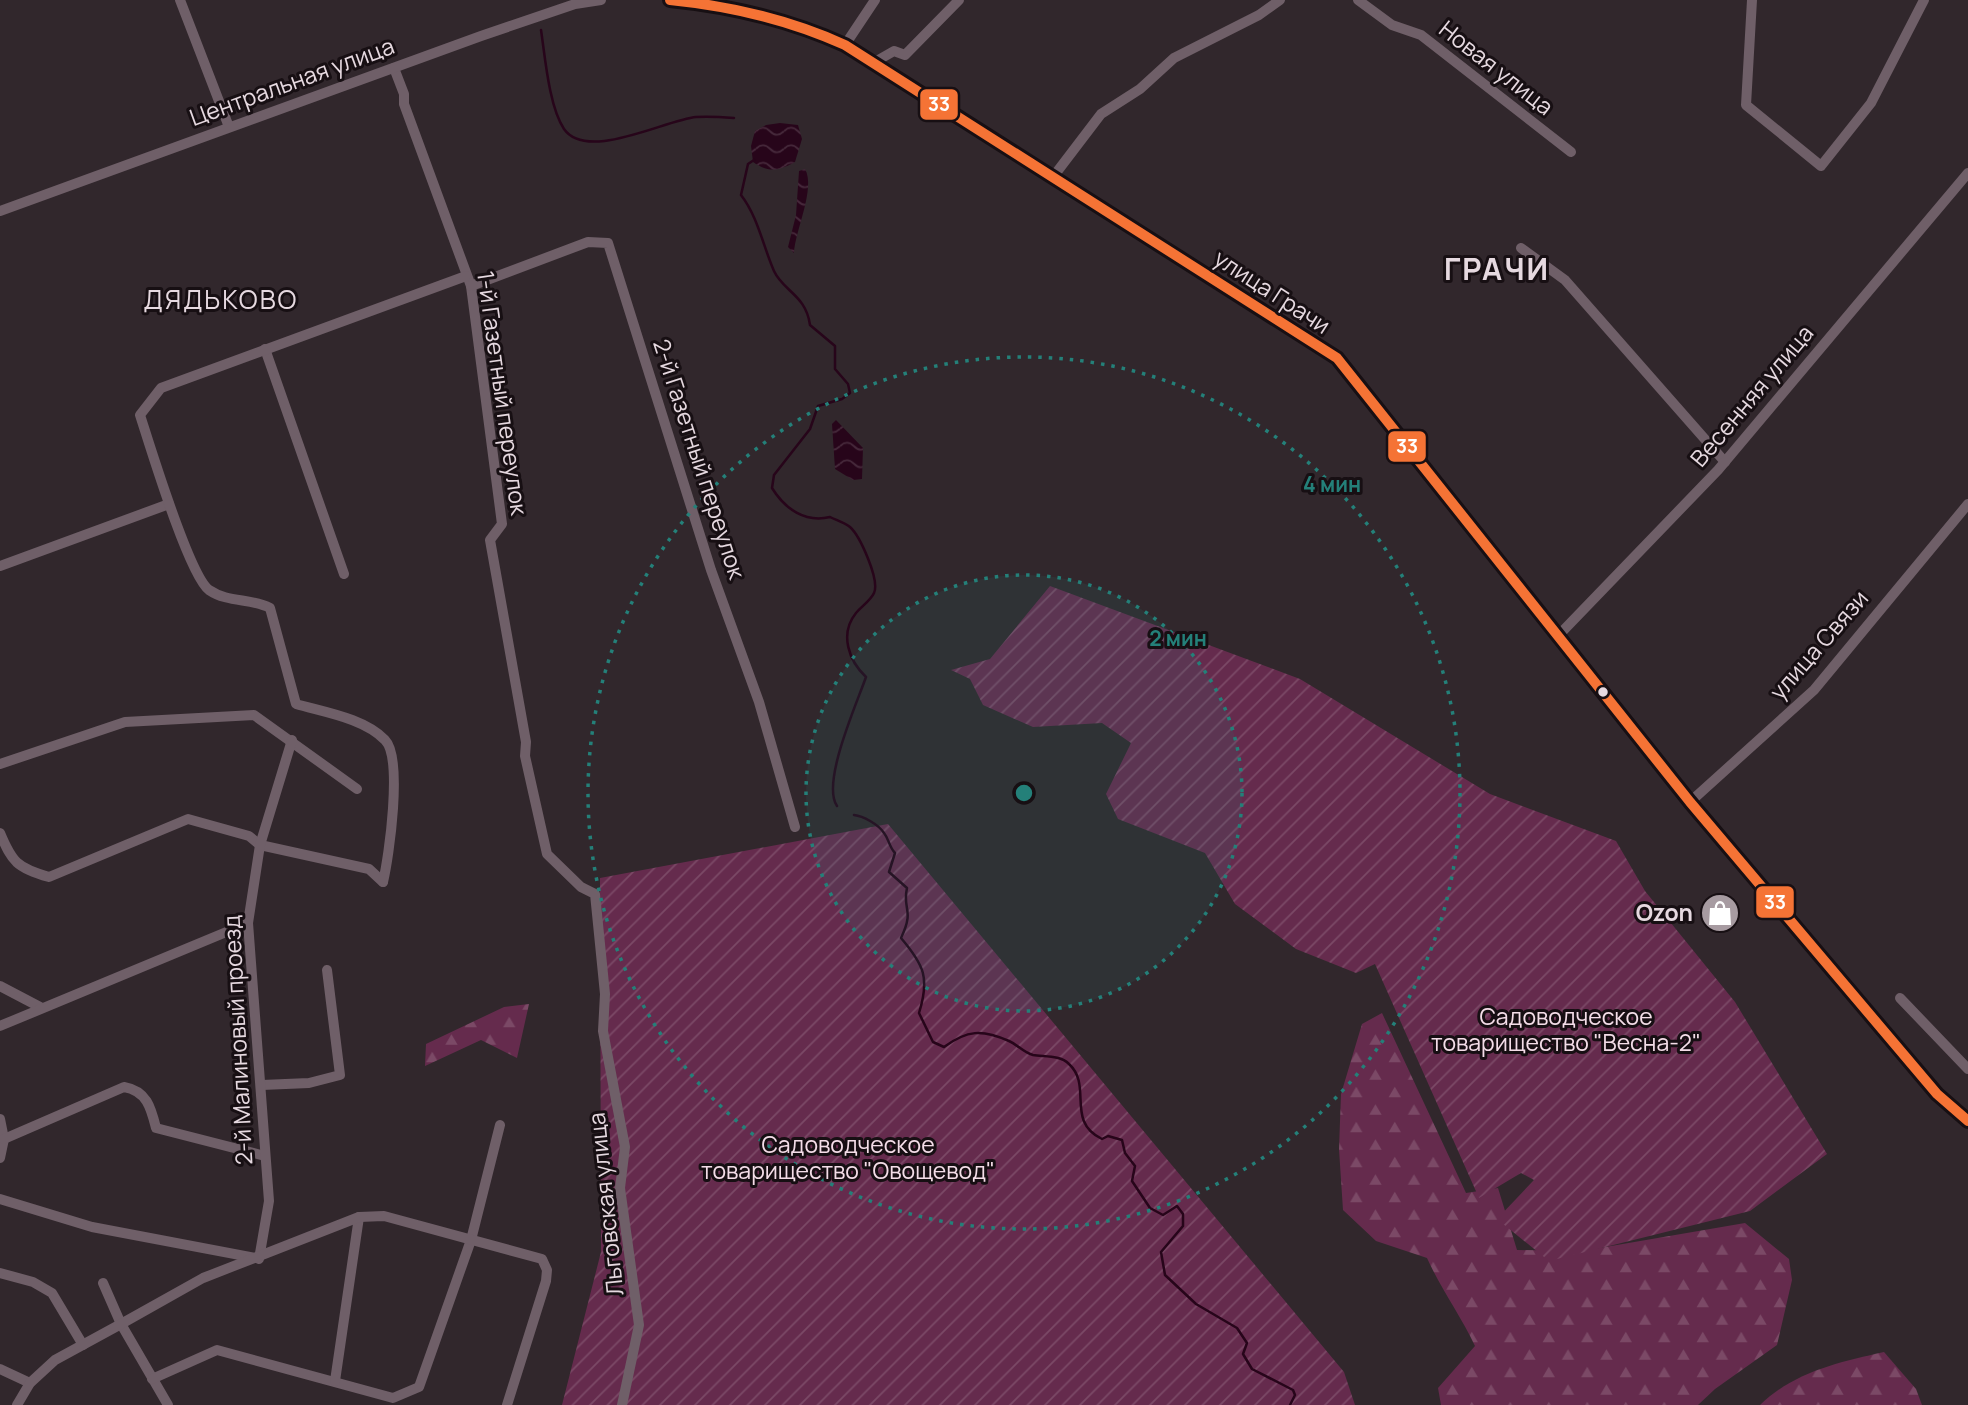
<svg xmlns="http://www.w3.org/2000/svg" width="1968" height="1405" viewBox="0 0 1968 1405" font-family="Manrope,sans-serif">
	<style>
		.forest { fill: url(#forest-firs) }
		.garden { fill: url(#garden-furrows) }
		.water { fill: url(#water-waves) }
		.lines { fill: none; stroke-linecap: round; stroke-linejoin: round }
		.stream { stroke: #27051a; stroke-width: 2.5 }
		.minor { stroke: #6f5f68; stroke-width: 10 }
		.bus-1-casing { stroke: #170f13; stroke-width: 16 }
		.bus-1 { stroke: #f57335; stroke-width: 10 }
		.ring { fill: none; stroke: #248079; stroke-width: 3.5; stroke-dasharray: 3.5 7 }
		.bus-dot { fill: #e6d9e0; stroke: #170f13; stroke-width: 2.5 }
		.labels { text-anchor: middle; stroke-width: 6; stroke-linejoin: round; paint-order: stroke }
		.street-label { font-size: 23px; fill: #e6d9e0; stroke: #170f13 }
		.poi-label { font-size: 23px; font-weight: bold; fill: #e6d9e0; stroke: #170f13; text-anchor: end }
		.park-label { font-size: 23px; fill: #f4dde8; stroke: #170f13 }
		.quarter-label { font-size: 26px; letter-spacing: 2px; fill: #e6d9e0; stroke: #170f13 }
		.district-label { font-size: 30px; font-weight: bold; letter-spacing: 2px; fill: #e6d9e0; stroke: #170f13 }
		.centre { fill: #248079; stroke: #170f13; stroke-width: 3.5 }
		.ring-label { font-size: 21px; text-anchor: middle; font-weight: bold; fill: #248079; stroke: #170f13; stroke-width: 6; stroke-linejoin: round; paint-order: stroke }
		.line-badge { stroke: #170f13; stroke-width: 2.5 }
		.badge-label { font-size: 19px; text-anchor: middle; font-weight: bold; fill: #fff }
	</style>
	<defs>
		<pattern id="forest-firs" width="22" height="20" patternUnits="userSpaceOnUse" patternTransform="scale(1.75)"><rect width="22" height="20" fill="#652b4d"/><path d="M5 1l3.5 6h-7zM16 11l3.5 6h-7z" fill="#7b4966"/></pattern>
		<pattern id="garden-furrows" width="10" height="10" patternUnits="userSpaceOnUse" patternTransform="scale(1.75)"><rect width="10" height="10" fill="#652b4d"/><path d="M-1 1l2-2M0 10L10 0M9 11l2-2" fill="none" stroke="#7b4966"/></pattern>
		<pattern id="water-waves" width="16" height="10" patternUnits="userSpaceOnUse" patternTransform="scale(1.75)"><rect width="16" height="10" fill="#27051a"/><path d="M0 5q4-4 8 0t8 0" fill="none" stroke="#46293b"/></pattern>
	</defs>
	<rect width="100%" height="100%" fill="#31272c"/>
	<g class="forest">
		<polygon points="529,1004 517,1058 481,1040 425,1066 426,1044 504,1007"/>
		<path d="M1382 1013 1466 1193 1498 1188 1517 1250 1582 1251 1745 1223 1789 1259 1792 1280 1777 1345 1715 1389 1698 1405H1441L1438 1388 1475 1346C1461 1316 1441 1289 1427 1258L1376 1241 1343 1210 1339 1149 1341 1094 1362 1024Z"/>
		<path d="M1884 1352 1916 1389 1922 1405H1760C1794 1372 1839 1362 1884 1352Z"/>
	</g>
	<g class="garden">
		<polygon points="1050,586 1300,679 1490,794 1616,841 1645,891 1735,1002 1827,1154 1750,1211 1549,1261 1497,1219 1534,1180 1521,1173 1479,1198 1375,964 1356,973 1296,949 1235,904 1205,853 1118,819 1106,794 1131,743 1102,723 1033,727 983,705 970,679 951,670 990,659"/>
		<polygon points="888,824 1344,1372 1355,1405 562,1405 601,1252 600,878"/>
	</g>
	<g class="water">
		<path d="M780 123 798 125 802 139 795 162C778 171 769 173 753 162L751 146 755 131 766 125Z"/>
		<path d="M805 169C816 188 795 231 794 253L788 247 796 215 799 171Z"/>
		<polygon points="836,420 863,448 862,479 853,480 835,469 832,424"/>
	</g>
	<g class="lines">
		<g class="stream">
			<path d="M541 30C545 56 549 107 564 129 587 162 665 120 696 117 709 116 722 117 734 118"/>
			<path d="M754 160 748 164 741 195C758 217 763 246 774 271 783 291 806 295 810 325L835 346V369L848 384 850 393 842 399 818 406 810 429 774 475 772 488C785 509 805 523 830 517 836 520 845 523 850 527 860 536 880 580 874 593 871 600 861 607 856 613 839 634 849 661 866 677 857 703 821 783 837 806"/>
			<path d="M854 815C863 816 878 824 884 833 889 839 889 847 895 853L889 872 907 888C902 910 915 909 901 938 924 965 930 978 919 1013L933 1042 944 1047C967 1030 982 1029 1009 1041 1018 1045 1024 1053 1033 1055 1044 1057 1060 1055 1069 1064 1093 1086 1065 1121 1102 1139L1108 1136 1122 1140 1125 1153 1135 1166 1132 1181 1150 1208 1163 1215 1177 1206 1183 1214V1226L1161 1252 1165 1275 1196 1304 1237 1328 1247 1343 1243 1354 1252 1369 1293 1390 1295 1395 1290 1405"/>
		</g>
		<g class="minor">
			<polyline points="180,0 229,127"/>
			<path d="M670 0C730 6 790 20 845 45L1337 358 1690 802 1937 1094 1968 1121"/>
			<polyline points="1358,0 1392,25 1421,35 1571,152"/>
			<polyline points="1752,0 1746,105 1821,166 1871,103 1924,0"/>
			<polyline points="845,45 875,0"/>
			<polyline points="873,63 894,51 905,55 959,0"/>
			<polyline points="394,68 404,94 404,104 471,286 502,524 490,540 526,742 525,756 547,854 581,887 595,894 605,994 603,1031 625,1147 620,1188 639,1325 622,1405"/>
			<polyline points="1053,177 1101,114 1140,89 1174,58 1259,15 1280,0"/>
			<polyline points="0,211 481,36 575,4 601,0"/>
			<polyline points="1521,248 1565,280 1725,462"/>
			<polyline points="471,286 588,242 608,243 711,570 759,702 795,827"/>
			<polyline points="265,349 344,574"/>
			<polyline points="0,566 169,504"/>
			<polyline points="1557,637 1718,470 1968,173"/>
			<polyline points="0,764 125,722 254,715 357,789"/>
			<polyline points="1690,802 1814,690 1968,504"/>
			<path d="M0 833C12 862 17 868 49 877L188 819 249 836 260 845 369 869 383 882"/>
			<path d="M383 882C389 857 403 758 385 740 364 718 323 712 296 704L270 608C251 598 228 603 209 590 189 575 150 446 140 415L161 388 466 276"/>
			<polyline points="0,986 40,1007"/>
			<polyline points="1900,998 1968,1069"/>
			<polyline points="0,1026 248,923"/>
			<polyline points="262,1085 309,1083 340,1075 327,970"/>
			<polyline points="0,1119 4,1139 0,1158"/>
			<path d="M4 1139 124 1087C147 1091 151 1108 156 1128L265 1156"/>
			<polyline points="0,1199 92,1227 256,1258"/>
			<polyline points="259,1259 269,1201 248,923 260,845 292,740"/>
			<polyline points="0,1273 33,1282 52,1293 83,1345"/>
			<polyline points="103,1283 121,1324 168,1405"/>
			<polyline points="0,1369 30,1383"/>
			<polyline points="152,1379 217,1350 393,1398 419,1387 471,1240 500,1125"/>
			<polyline points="335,1381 359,1217"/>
			<polyline points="17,1405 30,1383 55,1360 121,1324 203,1278 359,1217 384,1216 542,1259 547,1270 546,1281 507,1405"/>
		</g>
		<defs>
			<path id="bus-1" d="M670 0C730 6 790 20 845 45L1337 358 1690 802 1937 1094 1968 1121"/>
		</defs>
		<use href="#bus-1" class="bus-1-casing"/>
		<use href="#bus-1" class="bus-1"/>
	</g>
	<circle cx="1024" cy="793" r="218" fill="#248079" fill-opacity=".12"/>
	<g class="ring">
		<circle cx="1024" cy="793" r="218"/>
		<circle cx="1024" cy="793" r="436"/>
	</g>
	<defs>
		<symbol id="shop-disc" viewBox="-11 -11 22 22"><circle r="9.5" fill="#a79ba1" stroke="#170f13"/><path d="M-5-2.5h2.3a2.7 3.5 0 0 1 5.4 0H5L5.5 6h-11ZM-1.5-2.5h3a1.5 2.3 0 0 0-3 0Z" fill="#fff"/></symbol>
	</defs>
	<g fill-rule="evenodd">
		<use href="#shop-disc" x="1698" y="891" width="44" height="44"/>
	</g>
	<circle class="bus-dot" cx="1603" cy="692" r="6"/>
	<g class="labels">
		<g class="street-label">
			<text transform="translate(1496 68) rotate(38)" y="8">Новая улица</text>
			<text transform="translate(292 82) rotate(-20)" y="8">Центральная улица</text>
			<text transform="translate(1272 292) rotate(33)" y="8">улица Грачи</text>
			<text transform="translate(502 393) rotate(82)" y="8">1-й Газетный переулок</text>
			<text transform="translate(1752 396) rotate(-50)" y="8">Весенняя улица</text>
			<text transform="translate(699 459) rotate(72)" y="8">2-й Газетный переулок</text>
			<text transform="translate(1819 645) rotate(-49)" y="8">улица Связи</text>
			<text transform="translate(238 1040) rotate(-93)" y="8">2-й Малиновый проезд</text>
			<text transform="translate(606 1204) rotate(-96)" y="8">Льговская улица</text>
		</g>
		<g class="poi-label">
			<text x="1693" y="921">Ozon</text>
		</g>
		<g class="park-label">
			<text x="1566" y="1025">Садоводческое<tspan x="1566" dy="26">товарищество "Весна-2"</tspan></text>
			<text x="848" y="1153">Садоводческое<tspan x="848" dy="26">товарищество "Овощевод"</tspan></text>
		</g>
		<g class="quarter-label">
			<text x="221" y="309">ДЯДЬКОВО</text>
		</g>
		<g class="district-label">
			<text x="1497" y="280">ГРАЧИ</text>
		</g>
	</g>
	<circle cx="1024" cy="793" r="10" class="centre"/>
	<g class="ring-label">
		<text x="1332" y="492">4 мин</text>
		<text x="1178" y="646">2 мин</text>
	</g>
	<g class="line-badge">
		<rect x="919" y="88" width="40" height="33" rx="7" fill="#f57335"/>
		<rect x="1387" y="430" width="40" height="33" rx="7" fill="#f57335"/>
		<rect x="1755" y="885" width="40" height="34" rx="7" fill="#f57335"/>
	</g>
	<g class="badge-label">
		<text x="939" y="111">33</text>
		<text x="1407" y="453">33</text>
		<text x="1775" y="909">33</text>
	</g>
</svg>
